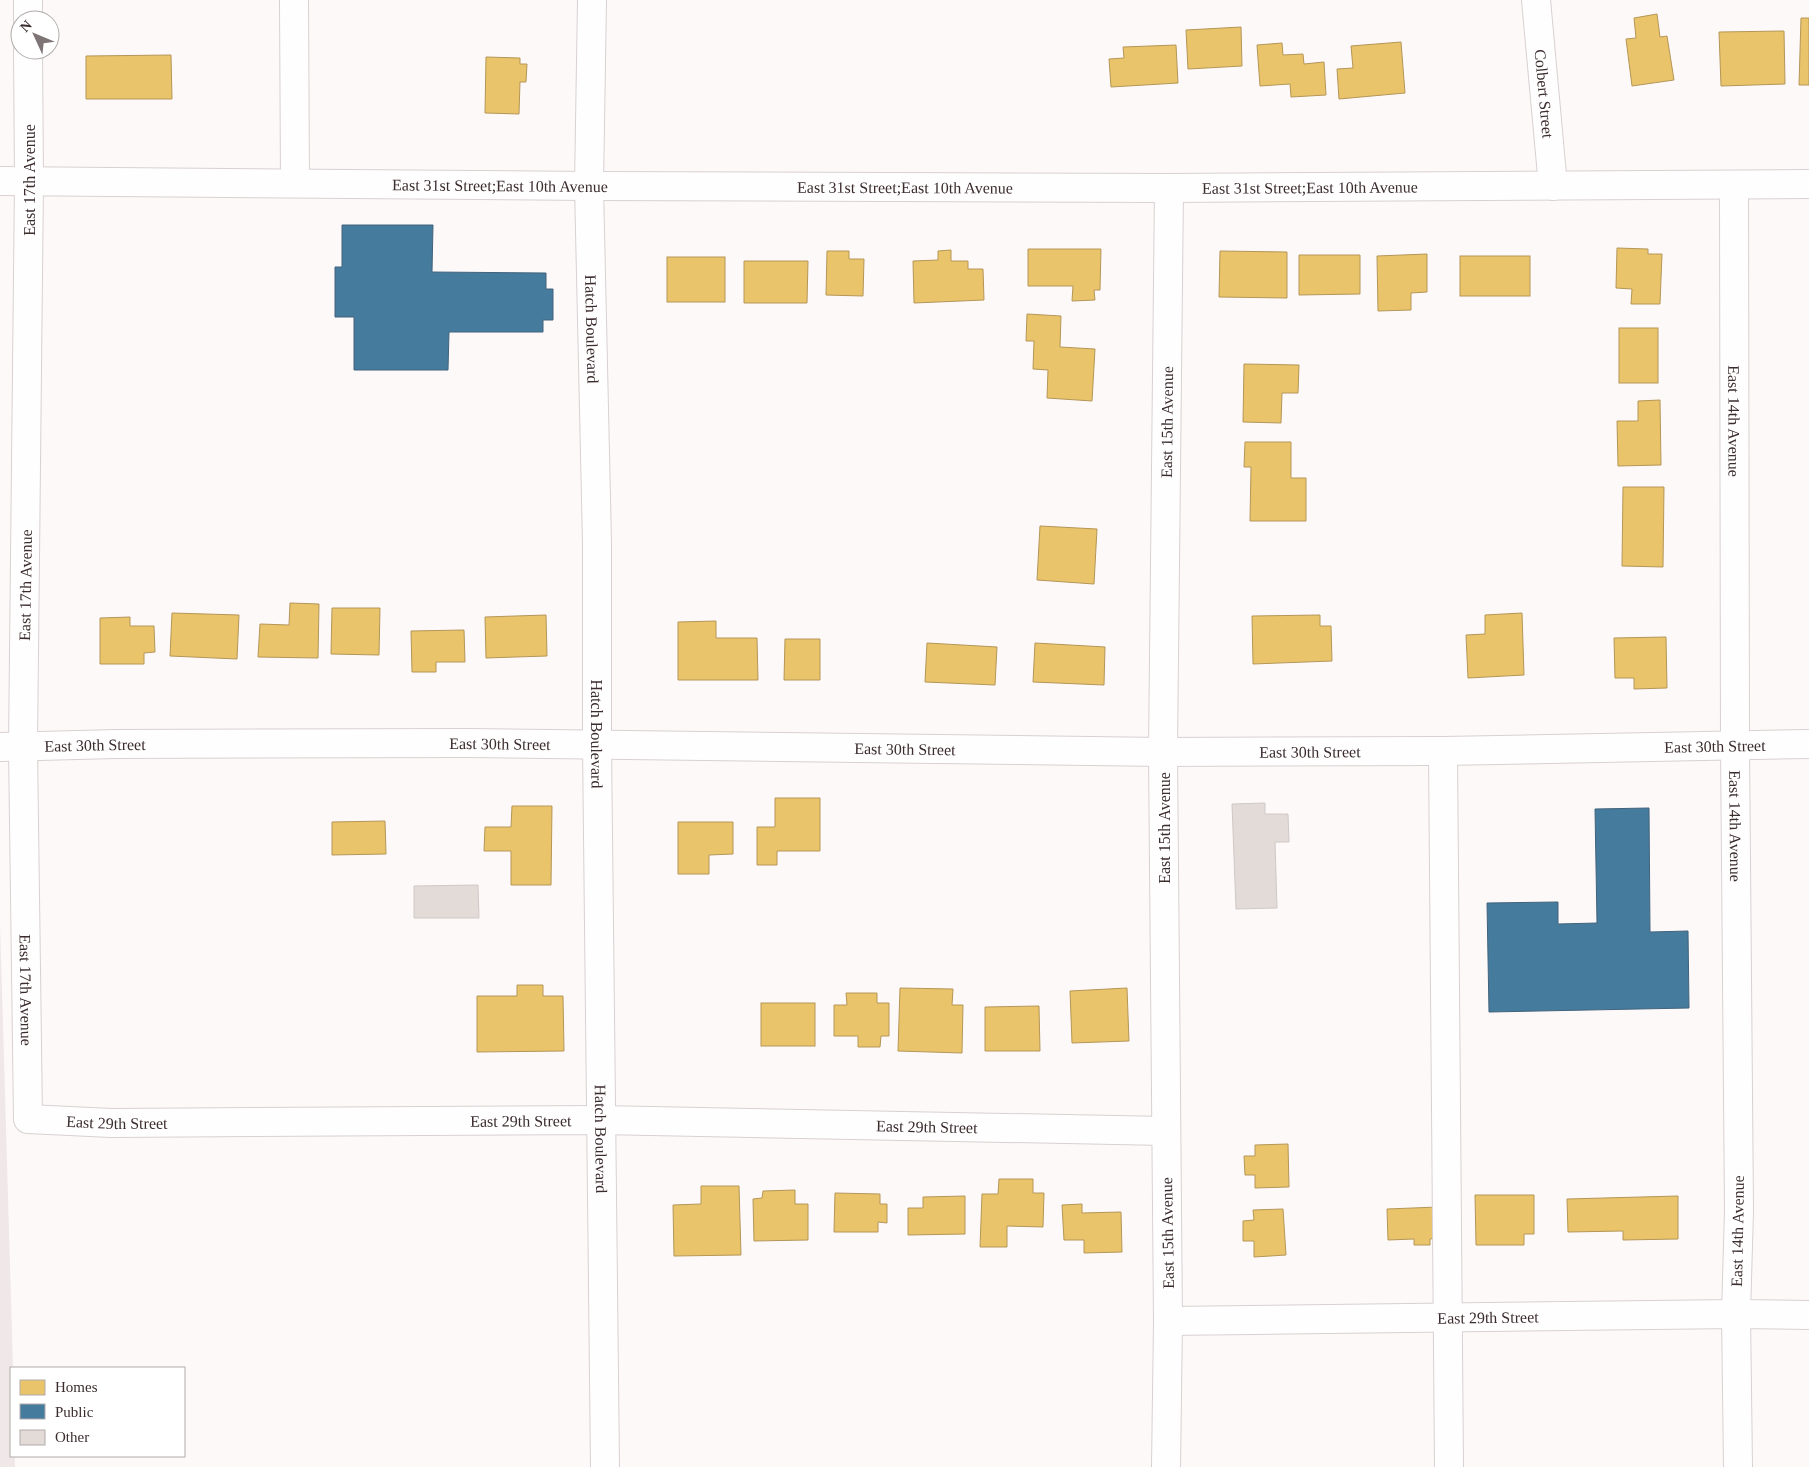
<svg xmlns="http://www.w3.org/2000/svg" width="1809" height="1467" viewBox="0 0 1809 1467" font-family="Georgia,serif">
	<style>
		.built { fill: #efe7e8 }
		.homes { fill: #e9c46a; stroke: #b59658 }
		.public { fill: #457b9d; stroke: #42637c }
		.building { fill: #e3dbd8; stroke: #d0c8c5 }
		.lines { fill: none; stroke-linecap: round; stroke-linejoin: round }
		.minor-casing { stroke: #d9d0d1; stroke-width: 30 }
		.major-casing { stroke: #d9d0d1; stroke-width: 30 }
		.minor { stroke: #fffefe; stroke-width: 28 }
		.major { stroke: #fffefe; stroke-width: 28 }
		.labels { text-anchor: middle; stroke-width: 5; stroke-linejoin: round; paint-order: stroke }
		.street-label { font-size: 16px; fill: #3b2c2e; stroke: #fff }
	</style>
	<rect width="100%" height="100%" fill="#fdf9f9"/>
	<polygon class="built" points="0,923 13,1368 11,1368 11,1456 15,1456 15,1467 0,1467"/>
	<g class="homes">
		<polygon points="1657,14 1660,37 1667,36 1674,80 1632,86 1626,39 1636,38 1634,18"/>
		<polygon points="1801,18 1809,18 1809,85 1799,85"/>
		<polygon points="1241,27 1242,66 1188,69 1186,30"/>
		<polygon points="1784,31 1785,84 1721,86 1719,32"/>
		<polygon points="1401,42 1405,93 1339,99 1337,69 1353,68 1351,46"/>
		<polygon points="1282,43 1283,55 1303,54 1304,64 1324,62 1326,95 1291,97 1290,84 1260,86 1257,45"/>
		<polygon points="1176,45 1178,83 1111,87 1109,59 1124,58 1123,47"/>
		<polygon points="171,55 172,99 86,99 86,56"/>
		<polygon points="486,57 520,58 520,64 527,64 526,82 520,82 519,114 485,113"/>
		<polygon points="1617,248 1648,249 1648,254 1662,254 1660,304 1631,304 1632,289 1616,288"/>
		<polygon points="1028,249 1101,249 1100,290 1094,290 1095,300 1072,301 1073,286 1028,286"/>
		<polygon points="951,250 951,261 968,261 968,269 983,269 984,300 914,303 913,261 938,260 938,251"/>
		<polygon points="827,251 849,251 849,259 864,259 863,296 826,295"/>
		<polygon points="1220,251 1287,252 1287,298 1219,297"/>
		<polygon points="1427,254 1427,292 1411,293 1411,310 1378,311 1377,256"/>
		<polygon points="1299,255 1360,255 1360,294 1299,295"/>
		<rect x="1460" y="256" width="70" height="40"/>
		<rect x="667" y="257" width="58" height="45"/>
		<polygon points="744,261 808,261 807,303 744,303"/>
		<polygon points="1027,314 1061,316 1060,347 1095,349 1092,401 1047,398 1048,370 1033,369 1034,341 1026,341"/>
		<rect x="1619" y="328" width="39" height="55"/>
		<polygon points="1244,364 1299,365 1298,393 1282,393 1281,423 1243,422"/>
		<polygon points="1660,400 1661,465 1618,466 1617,421 1638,421 1638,401"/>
		<polygon points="1245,442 1291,442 1291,478 1306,478 1306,521 1250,521 1251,467 1244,467"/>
		<polygon points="1623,487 1664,487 1663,567 1622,566"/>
		<polygon points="1040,526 1097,529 1094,584 1037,580"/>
		<polygon points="290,603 319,604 318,658 258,657 260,624 289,625"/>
		<polygon points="332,608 380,608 379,655 331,654"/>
		<polygon points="172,613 239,615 237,659 170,656"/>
		<polygon points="1522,613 1524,675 1468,678 1466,635 1485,634 1485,615"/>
		<polygon points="546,615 547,656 486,658 485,617"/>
		<polygon points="1320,615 1320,626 1331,626 1332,661 1253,664 1252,616"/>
		<polygon points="130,617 130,626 154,626 155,652 144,653 144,664 100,664 100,618"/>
		<polygon points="716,621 716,638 757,638 758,680 678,680 678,622"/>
		<polygon points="464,630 465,662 436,662 436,672 412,672 411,631"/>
		<polygon points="1666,637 1667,688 1634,689 1634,678 1615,678 1614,638"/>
		<polygon points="785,639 820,639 820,680 784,680"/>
		<polygon points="927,643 997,647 995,685 925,682"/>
		<polygon points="1035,643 1105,647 1104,685 1033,682"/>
		<polygon points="775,798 820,798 820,851 777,851 777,865 757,865 757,827 775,827"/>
		<polygon points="512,806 552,806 551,885 511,885 511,851 484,851 485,827 511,827"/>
		<polygon points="385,821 386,854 332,855 332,822"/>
		<polygon points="678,822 733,822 733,854 709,855 709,874 678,874"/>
		<polygon points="517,985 543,985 543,996 563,996 564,1051 477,1052 477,996 517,996"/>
		<polygon points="900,988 953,989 952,1005 963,1005 962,1053 898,1051"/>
		<polygon points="1127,988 1129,1041 1072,1043 1070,991"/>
		<polygon points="846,993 877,993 877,1003 889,1003 889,1036 881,1036 880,1047 858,1047 858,1036 834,1036 834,1005 847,1005"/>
		<rect x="761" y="1003" width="54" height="43"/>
		<polygon points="1039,1006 1040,1051 985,1051 985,1007"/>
		<polygon points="1288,1144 1289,1187 1255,1188 1255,1175 1245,1175 1244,1156 1255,1156 1255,1145"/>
		<polygon points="999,1179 1033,1179 1033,1193 1044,1193 1043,1227 1007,1226 1007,1247 980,1247 982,1194 998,1194"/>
		<polygon points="701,1186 739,1186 741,1255 674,1256 673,1205 701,1204"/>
		<polygon points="795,1190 795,1204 808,1204 808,1240 754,1241 753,1199 762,1198 763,1191"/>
		<polygon points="835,1193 880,1194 880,1204 887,1204 887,1223 878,1222 878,1232 834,1232"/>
		<polygon points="1475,1195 1534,1195 1534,1234 1524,1234 1524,1245 1476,1245"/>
		<polygon points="965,1196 965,1234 908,1235 908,1208 923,1208 923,1197"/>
		<polygon points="1678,1196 1678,1239 1623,1240 1623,1231 1568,1232 1567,1199"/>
		<polygon points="1082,1204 1082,1213 1121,1212 1122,1252 1084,1253 1084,1240 1064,1240 1062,1205"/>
		<polygon points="1438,1207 1439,1238 1430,1239 1430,1245 1414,1245 1414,1239 1388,1240 1387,1209"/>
		<polygon points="1283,1209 1286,1255 1254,1257 1254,1241 1243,1241 1243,1221 1254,1220 1253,1210"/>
	</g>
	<g class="public">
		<polygon points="342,225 433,225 432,272 546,273 546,289 553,289 553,320 543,320 543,332 449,332 448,370 354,370 354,317 335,317 335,267 342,267"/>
		<polygon points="1649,808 1650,932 1688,931 1689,1008 1489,1012 1487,903 1558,902 1558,924 1597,923 1595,809"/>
	</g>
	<g class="building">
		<polygon points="1265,803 1265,814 1288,814 1289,842 1275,842 1277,908 1236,909 1232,804"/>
		<polygon points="478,885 479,918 414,918 414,886"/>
	</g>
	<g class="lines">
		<defs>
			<g id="minor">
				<polyline points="28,0 28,20"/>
				<polyline points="294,0 295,183"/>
				<path id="s1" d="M1536 0 1553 186"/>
				<path id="s2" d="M28 50 29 181 23 747 28 1119 111 1123 600 1120 1165 1131"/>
				<path id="s3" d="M0 181 589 186 1169 188 1809 184"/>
				<path id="s4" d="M1734 185 1735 745 1739 1211 1736 1314 1738 1467"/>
				<path id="s5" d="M0 747 116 744 469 743 1163 752 1443 751 1809 744"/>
				<polyline points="1443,751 1449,1467"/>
				<path id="s6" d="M1168 1321 1736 1314 1809 1315"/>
				<path id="s7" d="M1166 1467 1168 1321 1163 752 1169 188"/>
			</g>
			<g id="major">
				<path id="s8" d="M592 0 589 186 597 543V744L605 1467"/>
			</g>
		</defs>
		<use href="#minor" class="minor-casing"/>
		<use href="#major" class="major-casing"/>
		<use href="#minor" class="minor"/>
		<use href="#major" class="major"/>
	</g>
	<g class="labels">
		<g class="street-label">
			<text dy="6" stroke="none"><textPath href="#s1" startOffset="94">Colbert Street</textPath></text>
			<text transform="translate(29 180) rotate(-90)" y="6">East 17th Avenue</text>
			<text dy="6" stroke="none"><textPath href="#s3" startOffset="500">East 31st Street;East 10th Avenue</textPath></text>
			<text dy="6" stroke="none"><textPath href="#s3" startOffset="905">East 31st Street;East 10th Avenue</textPath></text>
			<text dy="6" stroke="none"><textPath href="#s3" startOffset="1310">East 31st Street;East 10th Avenue</textPath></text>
			<text dy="6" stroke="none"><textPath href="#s8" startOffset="329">Hatch Boulevard</textPath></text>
			<text dy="6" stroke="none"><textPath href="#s4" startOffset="236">East 14th Avenue</textPath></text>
			<text dy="6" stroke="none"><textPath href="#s7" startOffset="1045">East 15th Avenue</textPath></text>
			<text transform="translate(25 585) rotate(-89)" y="6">East 17th Avenue</text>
			<text dy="6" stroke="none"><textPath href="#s8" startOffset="734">Hatch Boulevard</textPath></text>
			<text dy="6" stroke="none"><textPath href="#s5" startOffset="500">East 30th Street</textPath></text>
			<text dy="6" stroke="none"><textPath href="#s5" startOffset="95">East 30th Street</textPath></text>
			<text dy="6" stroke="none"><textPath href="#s5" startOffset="1715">East 30th Street</textPath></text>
			<text dy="6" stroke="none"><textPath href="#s5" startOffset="905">East 30th Street</textPath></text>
			<text dy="6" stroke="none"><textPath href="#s5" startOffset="1310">East 30th Street</textPath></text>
			<text dy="6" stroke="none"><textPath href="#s4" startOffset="641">East 14th Avenue</textPath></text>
			<text transform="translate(1164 828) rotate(-90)" y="6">East 15th Avenue</text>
			<text dy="6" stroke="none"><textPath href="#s2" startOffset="940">East 17th Avenue</textPath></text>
			<text dy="6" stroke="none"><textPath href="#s2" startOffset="1158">East 29th Street</textPath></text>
			<text dy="6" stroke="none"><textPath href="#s2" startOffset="1562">East 29th Street</textPath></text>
			<text dy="6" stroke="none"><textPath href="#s2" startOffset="1968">East 29th Street</textPath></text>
			<text dy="6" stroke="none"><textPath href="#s8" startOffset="1139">Hatch Boulevard</textPath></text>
			<text transform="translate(1737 1231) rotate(-89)" y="6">East 14th Avenue</text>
			<text transform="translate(1167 1233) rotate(-91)" y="6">East 15th Avenue</text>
			<text dy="6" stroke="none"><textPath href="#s6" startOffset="320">East 29th Street</textPath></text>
		</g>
	</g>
	<rect x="10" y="1367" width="175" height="90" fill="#ffffff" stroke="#b1abab"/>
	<rect x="20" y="1380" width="25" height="15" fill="#e9c46a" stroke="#b1abab"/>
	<text x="55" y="1392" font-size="15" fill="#3b2c2e">Homes</text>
	<rect x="20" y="1404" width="25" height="15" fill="#457b9d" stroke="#b1abab"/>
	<text x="55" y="1417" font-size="15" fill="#3b2c2e">Public</text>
	<rect x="20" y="1430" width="25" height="15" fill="#e3dbd8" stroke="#b1abab"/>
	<text x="55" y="1442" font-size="15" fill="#3b2c2e">Other</text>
	<g transform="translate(35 35) rotate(314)"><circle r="24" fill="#ffffff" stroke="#b1abab"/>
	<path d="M0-4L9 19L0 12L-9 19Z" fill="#7f7475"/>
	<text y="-8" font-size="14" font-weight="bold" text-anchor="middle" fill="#3b2c2e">N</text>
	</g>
</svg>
